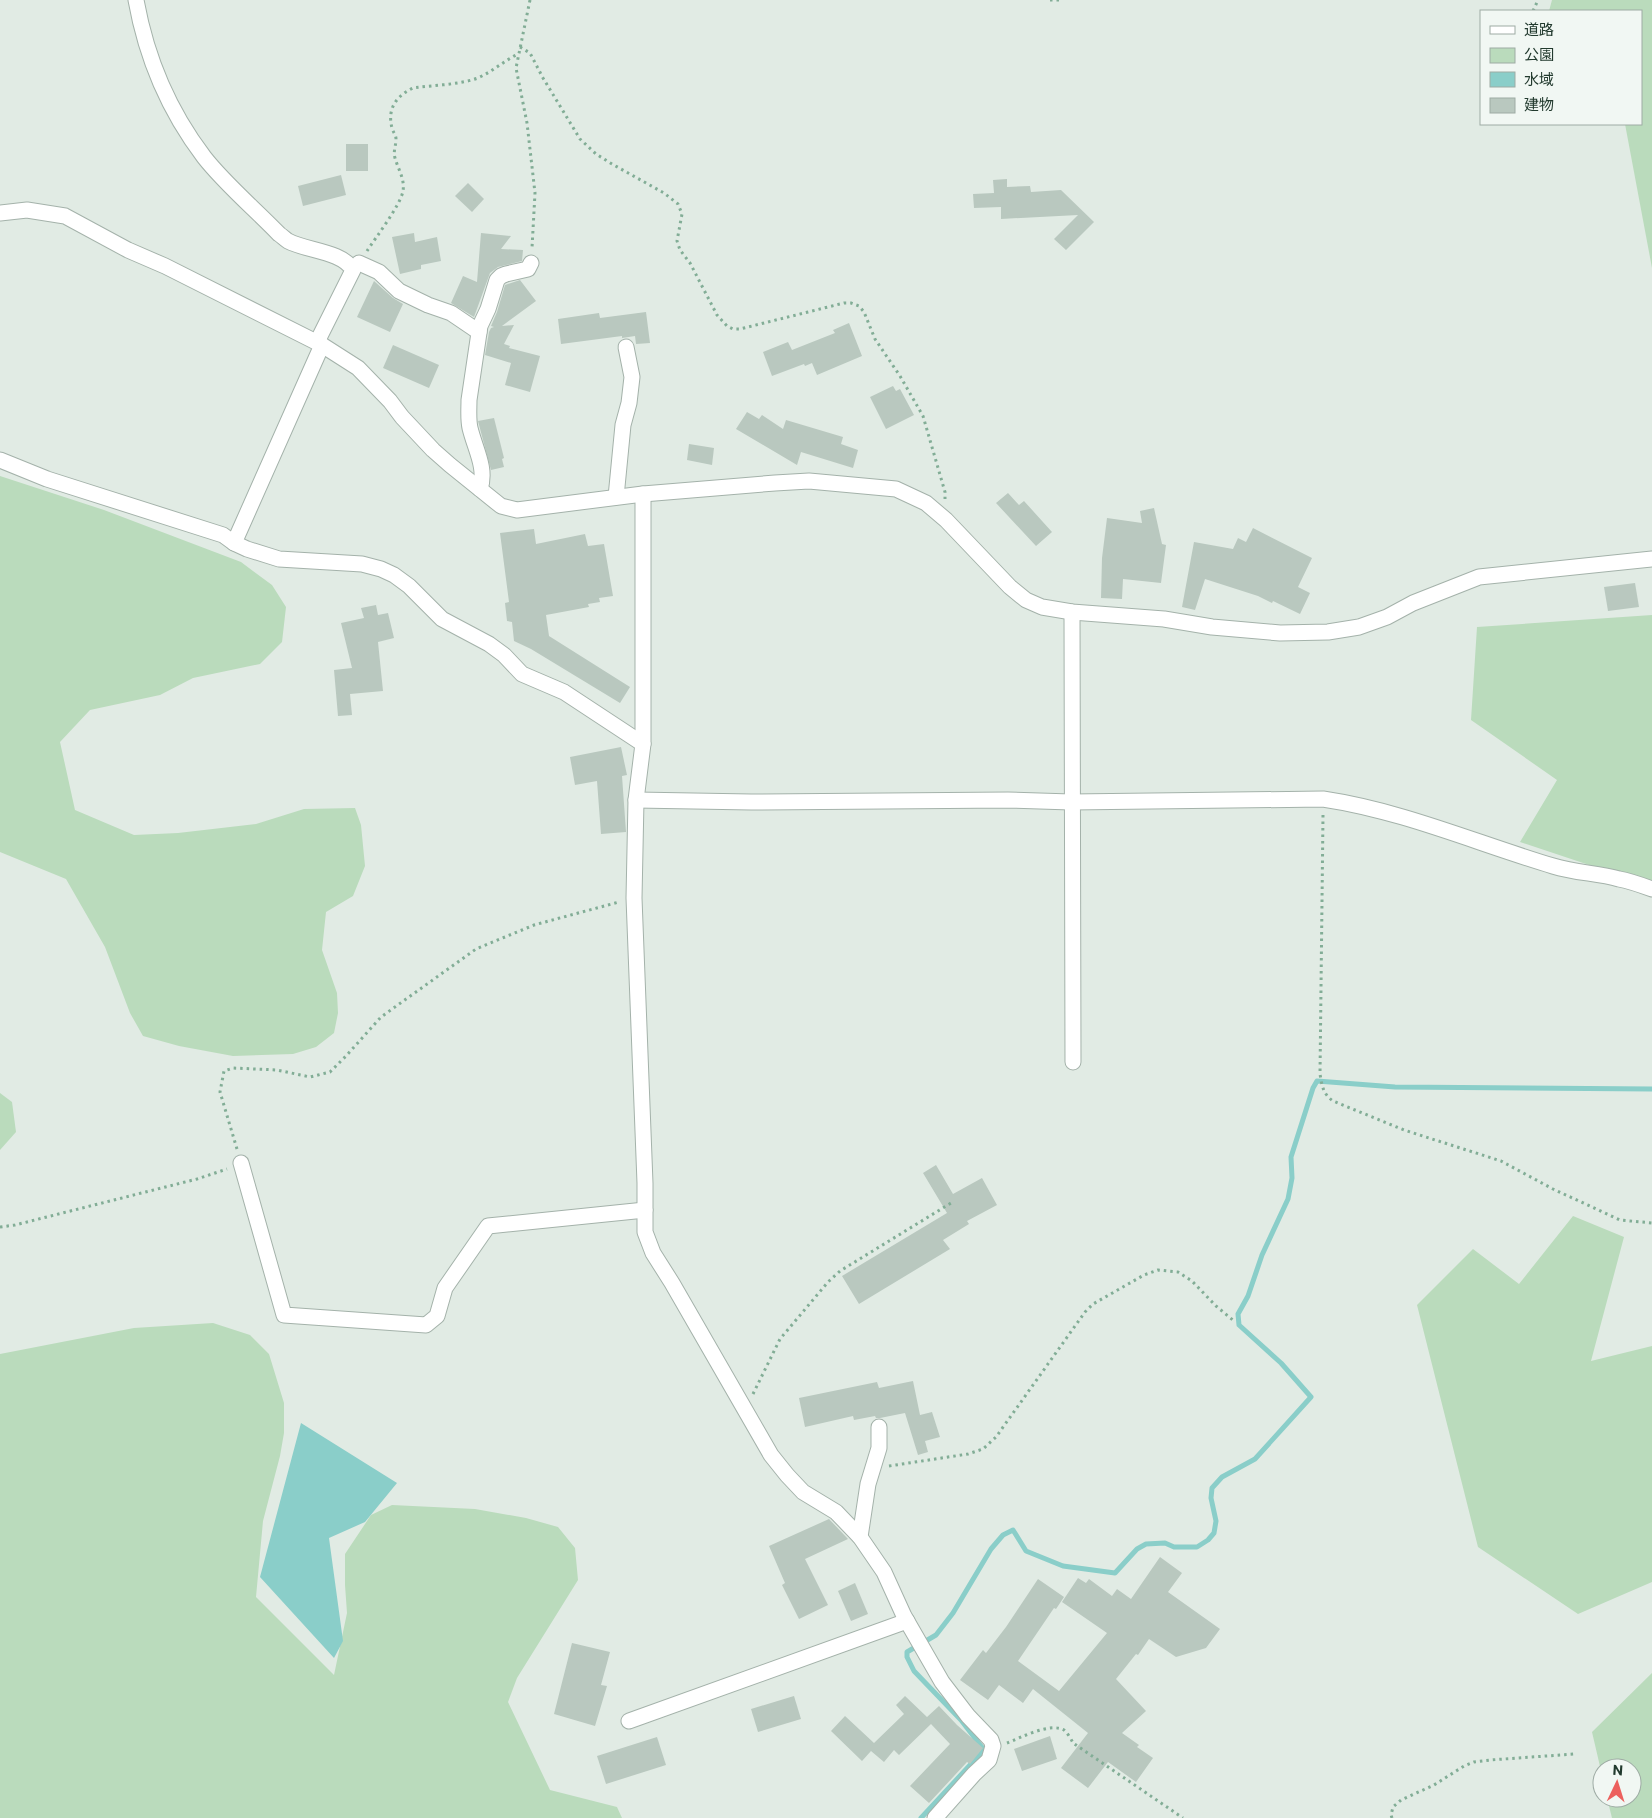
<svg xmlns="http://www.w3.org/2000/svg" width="1652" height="1818" viewBox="0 0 1652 1818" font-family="Commissioner,'Noto Sans JP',sans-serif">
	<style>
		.green { fill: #badbbc }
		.water { fill: #8acec9 }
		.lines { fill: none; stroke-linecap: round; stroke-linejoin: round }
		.stream { stroke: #8acec9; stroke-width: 5 }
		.building { fill: #b9c8bf }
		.minor-casing { stroke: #a4b2aa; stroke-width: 17 }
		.path { stroke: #82ad96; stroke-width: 3; stroke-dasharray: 2.5 4; stroke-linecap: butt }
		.minor { stroke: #fff; stroke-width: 15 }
	</style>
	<rect width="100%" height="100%" fill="#e1ebe4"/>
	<g class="green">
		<polygon points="1552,0 1652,0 1652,268 1625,124 1641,124 1641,11 1549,11"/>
		<polygon points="0,476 104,510 241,562 272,585 286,607 282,642 260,664 193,678 160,695 90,710 60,742 75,810 134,835 178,833 256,824 304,809 355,808 361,825 365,866 353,896 326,912 322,950 337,993 338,1013 334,1033 316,1047 293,1054 233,1056 179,1046 143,1036 130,1013 105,947 66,879 0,852"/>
		<polygon points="1652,615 1652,886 1520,842 1557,780 1471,720 1477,627"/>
		<polygon points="0,1093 12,1102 16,1132 0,1150"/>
		<polygon points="1573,1216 1624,1237 1591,1361 1652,1346 1652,1582 1578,1614 1478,1547 1417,1305 1473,1249 1519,1284"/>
		<polygon points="213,1323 250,1335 269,1354 284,1403 284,1433 280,1456 263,1521 256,1597 334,1675 347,1613 345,1585 345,1554 371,1515 392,1505 475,1509 526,1518 558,1527 575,1548 578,1580 517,1678 508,1702 550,1790 617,1807 622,1818 0,1818 0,1354 134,1328"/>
		<polygon points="1652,1673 1652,1818 1612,1818 1607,1798 1632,1798 1632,1768 1602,1768 1602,1775 1592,1732"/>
	</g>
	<polygon class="water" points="301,1423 397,1483 365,1522 329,1538 343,1641 334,1658 260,1577"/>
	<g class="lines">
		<polyline class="stream" points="921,1818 984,1750 961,1720 914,1671 907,1657 907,1652 936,1635 953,1613 991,1549 1003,1535 1013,1530 1026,1551 1063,1566 1115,1573 1137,1549 1146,1544 1165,1543 1174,1547 1197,1547 1208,1540 1214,1533 1216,1521 1211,1498 1212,1488 1222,1477 1255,1459 1311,1397 1281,1363 1239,1325 1238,1314 1248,1296 1262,1255 1288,1199 1292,1178 1291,1157 1313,1088 1317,1081 1395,1087 1652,1089"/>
	</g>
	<g class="building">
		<rect x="346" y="144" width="22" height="27"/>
		<polygon points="341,175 346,195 303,206 298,186"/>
		<polygon points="1007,179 1007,187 1030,186 1031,192 1061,190 1094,222 1066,250 1054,239 1078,215 1001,219 1001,207 974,208 973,194 994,193 993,180"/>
		<polygon points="468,183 484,199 472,212 455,196"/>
		<polygon points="414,233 415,242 437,237 441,261 421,265 421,269 400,274 392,237"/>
		<polygon points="481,233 511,236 501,249 523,250 522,261 498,267 490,273 474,317 451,303 463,276 477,282"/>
		<polygon points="520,280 536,301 502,326 514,325 504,344 510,346 509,348 540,356 530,392 505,385 511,363 485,355 489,332 491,328 494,327 491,326 497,312 505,285"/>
		<polygon points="374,281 393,298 403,304 390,332 357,317"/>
		<polygon points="646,312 650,343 636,344 635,336 622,338 622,336 561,344 558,319 599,313 600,318"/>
		<polygon points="849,323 862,356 817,375 812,363 805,366 804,364 772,376 763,352 788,342 792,350 835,333 833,330"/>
		<polygon points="393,345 439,365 429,388 383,368"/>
		<polygon points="893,386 896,391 900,389 914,415 886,429 870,397"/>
		<polygon points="747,412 759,419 762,415 783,429 786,420 843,437 841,444 858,450 853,468 801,452 797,465 736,429"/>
		<polygon points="494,418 504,458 502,459 504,467 491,470 478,421"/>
		<polygon points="689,444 714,448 712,465 687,460"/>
		<polygon points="1008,493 1019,505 1024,501 1052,532 1036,546 996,503"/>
		<polygon points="1154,508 1162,544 1166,545 1161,583 1123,579 1122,599 1101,598 1102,558 1107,518 1142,523 1140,511"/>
		<polygon points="1253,528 1312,558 1298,587 1310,593 1300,614 1273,601 1272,603 1258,596 1205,579 1195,610 1182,607 1194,542 1233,549 1238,538 1246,542"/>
		<polygon points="534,529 536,544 585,534 588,546 604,544 613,596 599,598 600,602 588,604 589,607 546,615 549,636 630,687 620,703 531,649 514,641 512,622 507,621 505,603 509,602 500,533"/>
		<polygon points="1635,583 1639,607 1608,611 1604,587"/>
		<polygon points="376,605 378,615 388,613 394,638 378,642 383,691 350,694 352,715 338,716 334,670 352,668 341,623 364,618 361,608"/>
		<polygon points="621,747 627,775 622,776 626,832 601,834 597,781 575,785 570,757"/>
		<polygon points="936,1165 953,1194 982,1178 997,1205 967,1221 969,1224 943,1240 950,1249 859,1304 842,1276 947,1213 923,1173"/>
		<polygon points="913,1381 920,1415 932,1412 940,1437 925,1441 928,1452 918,1455 905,1413 880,1418 876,1418 875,1416 854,1420 853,1416 805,1427 799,1398 877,1382 879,1388"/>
		<polygon points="829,1519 848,1539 805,1559 828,1605 799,1619 782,1585 785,1583 769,1546"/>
		<polygon points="1160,1557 1182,1573 1168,1592 1220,1629 1206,1648 1176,1657 1149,1639 1138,1655 1136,1654 1116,1679 1146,1711 1122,1733 1139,1745 1137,1747 1153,1758 1136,1782 1108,1762 1088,1788 1061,1768 1088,1733 1033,1689 1023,1703 999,1685 988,1700 960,1680 983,1650 986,1653 1006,1627 1038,1579 1064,1597 1056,1609 1054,1608 1018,1661 1059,1691 1107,1633 1062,1602 1078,1578 1086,1583 1089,1579 1112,1596 1117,1589 1131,1599"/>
		<polygon points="855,1583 868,1614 851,1621 838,1591"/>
		<polygon points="572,1643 610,1652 601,1685 607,1686 595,1726 554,1714"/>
		<polygon points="794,1696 801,1719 758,1732 751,1709"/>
		<polygon points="905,1696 927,1717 939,1706 957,1725 983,1748 970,1764 967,1762 929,1803 910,1786 950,1744 931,1724 899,1755 894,1750 884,1762 871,1751 862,1761 831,1731 845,1716 874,1743 904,1714 896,1705"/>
		<polygon points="1050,1736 1057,1759 1022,1771 1014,1749"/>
		<polygon points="657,1737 666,1765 606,1784 597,1756"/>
	</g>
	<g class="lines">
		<defs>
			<g id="minor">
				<path d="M136 0C146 56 169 111 204 157 225 184 255 209 279 234 282 236 285 239 288 241 307 251 342 251 353 270L317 342"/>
				<polyline points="0,213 27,210 65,216 128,250 165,266 322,345 358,368 390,401 402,417 433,450 450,465 501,506 517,510 643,494 775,483 809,481 896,489 926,503 946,520 1010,587 1026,600 1042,607 1072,612 1164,619 1212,627 1280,633 1328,632 1359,627 1387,617 1413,603 1479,577 1652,559"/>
				<polyline points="359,263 379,272 399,291 428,305 451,313 479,332"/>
				<polyline points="0,460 47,479 223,535 234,543 247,549 279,559 362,564 381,569 394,575 409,586 442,619 489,644 504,655 522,674 564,692 643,744"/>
				<path d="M480 489C487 468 475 449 470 428 468 419 469 409 469 400L480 326 488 309 497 280 501 276 506 274 528 269 531 263"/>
				<polyline points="643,494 643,744 636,800 634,898 645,1183 645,1232 653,1253 672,1283 771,1455 787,1475 803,1492 836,1512 860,1537 884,1572 904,1616 942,1682 968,1716 991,1740 993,1746 989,1760 974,1774 935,1818"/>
				<polyline points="616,497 623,425 629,403 632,377 626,347"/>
				<polyline points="234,543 322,345"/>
				<polyline points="1072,612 1073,1062"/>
				<path d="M636 800 751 802 1008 800 1071 802 1323 799C1403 811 1476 843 1553 866 1576 873 1597 873 1619 879 1630 881 1641 885 1652 889"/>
				<polyline points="241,1163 284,1315 426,1325 437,1316 445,1288 488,1226 645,1210"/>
				<polyline points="860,1537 868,1484 879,1448 879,1427"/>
				<polyline points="629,1721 907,1621"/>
			</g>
		</defs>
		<use href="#minor" class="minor-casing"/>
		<g class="path">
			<polyline points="530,0 516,68 527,123 535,193 532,248"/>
			<polyline points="1050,0 1060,0"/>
			<polyline points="1533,11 1538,0"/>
			<polyline points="520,47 530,53 543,78 580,139 596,154 612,164 664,193 678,204 682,214 677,241 680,250 690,263 717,315 727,326 733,329 740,329 844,303 851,303 859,306 864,312 875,339 900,376 923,416 945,492 945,499"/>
			<path d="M367 251C376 237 400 206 403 191 405 179 398 169 395 158 393 151 396 146 396 139 396 135 393 132 392 128 387 109 396 96 413 88 434 85 458 85 478 78 493 71 504 61 518 54"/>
			<path d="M1323 815 1320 1074C1322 1086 1323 1094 1333 1101L1404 1130 1501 1161 1553 1189 1620 1220 1652 1223"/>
			<polyline points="237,1149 220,1092 224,1071 233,1068 277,1070 310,1077 330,1072 346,1056 381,1017 476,949 534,925 619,902"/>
			<polyline points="0,1227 15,1225 197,1179 227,1169"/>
			<polyline points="753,1394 780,1339 828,1282 840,1271 951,1203"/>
			<polyline points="889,1466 968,1454 983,1449 996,1437 1085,1312 1093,1304 1144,1275 1158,1270 1178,1272 1192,1281 1216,1306 1234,1321"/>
			<path d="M1007 1743C1020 1738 1050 1722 1064 1730 1067 1732 1071 1739 1073 1743L1183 1818"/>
			<polyline points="1392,1818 1391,1815 1393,1807 1401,1800 1434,1785 1464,1766 1474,1762 1490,1760 1574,1754"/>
		</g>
		<use href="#minor" class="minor"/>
	</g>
	<rect x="1480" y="10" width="162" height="115" fill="#f1f7f3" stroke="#9eaba4"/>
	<rect x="1490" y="26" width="25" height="8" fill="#ffffff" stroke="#9eaba4"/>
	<text x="1524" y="35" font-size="15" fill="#223a2e">道路</text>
	<rect x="1490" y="48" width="25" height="15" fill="#badbbc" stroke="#9eaba4"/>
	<text x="1524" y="60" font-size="15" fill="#223a2e">公園</text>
	<rect x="1490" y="72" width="25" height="15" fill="#8acec9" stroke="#9eaba4"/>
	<text x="1524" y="85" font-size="15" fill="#223a2e">水域</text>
	<rect x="1490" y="98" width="25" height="15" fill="#b9c8bf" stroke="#9eaba4"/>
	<text x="1524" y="110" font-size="15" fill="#223a2e">建物</text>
	<g transform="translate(1617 1783) rotate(4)"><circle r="24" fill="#f1f7f3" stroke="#9eaba4"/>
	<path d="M0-4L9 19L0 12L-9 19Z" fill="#ec605d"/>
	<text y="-8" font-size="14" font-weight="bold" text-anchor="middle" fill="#223a2e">N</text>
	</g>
</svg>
